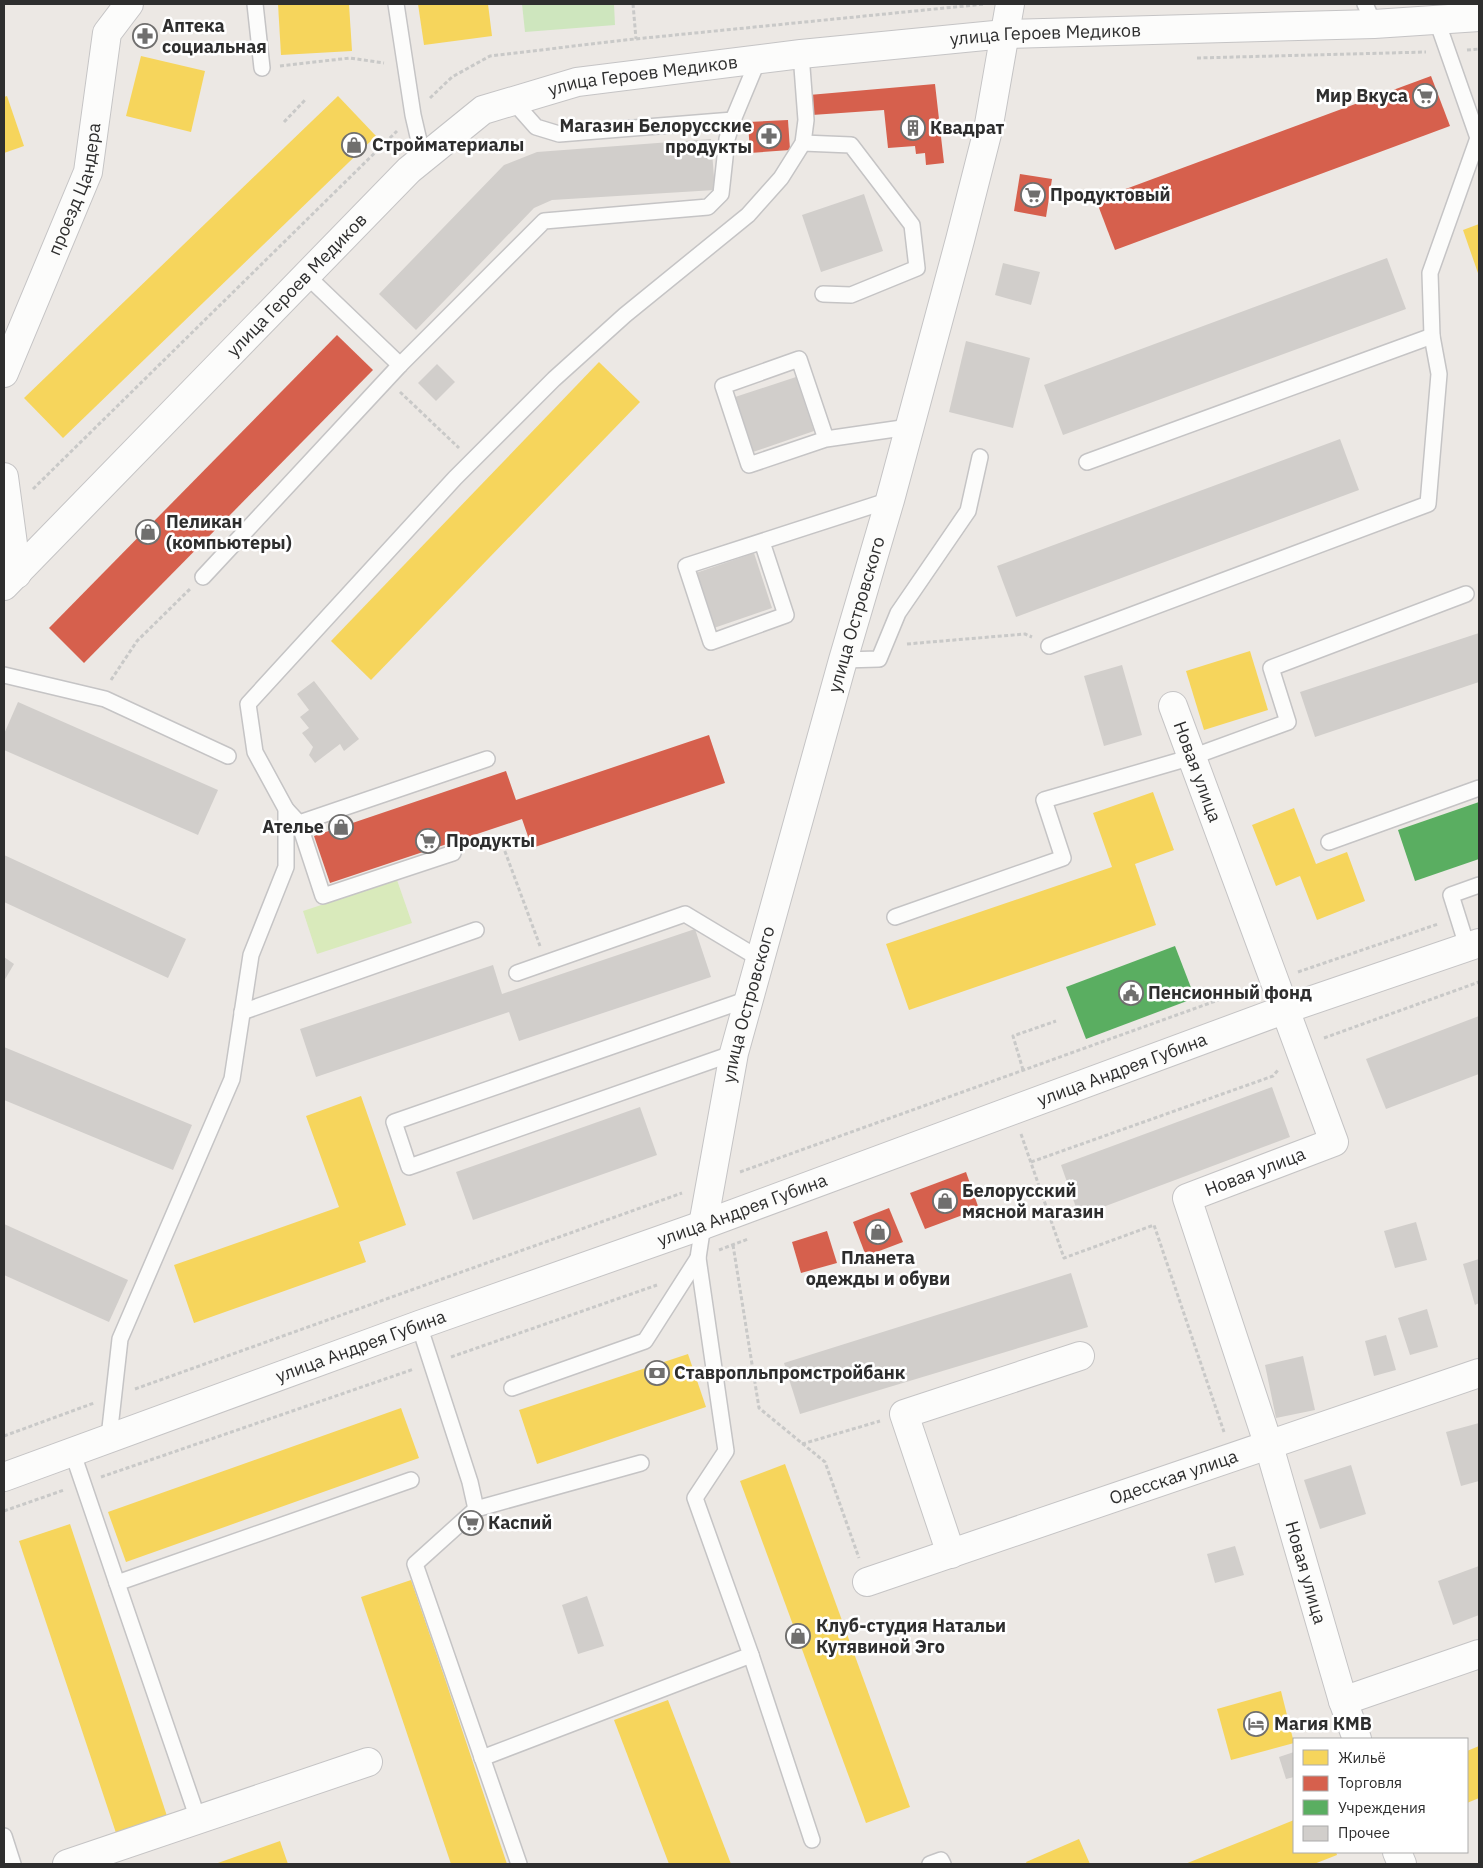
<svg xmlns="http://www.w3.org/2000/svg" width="1483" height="1868" viewBox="0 0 1483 1868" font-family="'IBM Plex Sans',sans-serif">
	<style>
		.green { fill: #cee6be }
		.pitch { fill: #d9eabb }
		.homes { fill: #f6d55c }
		.shops { fill: #d6604d }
		.public { fill: #5aae61 }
		.building { fill: #d1cecb }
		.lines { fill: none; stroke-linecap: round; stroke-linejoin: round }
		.service-casing { stroke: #c5c4c5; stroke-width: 18 }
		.minor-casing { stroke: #c5c4c5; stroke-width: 30 }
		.path { stroke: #c9c9c8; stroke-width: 3; stroke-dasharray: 4 2.5; stroke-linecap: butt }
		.service { stroke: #fcfcfb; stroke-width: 15 }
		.minor { stroke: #fcfcfb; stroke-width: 28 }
		.labels { text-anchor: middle; stroke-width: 5; stroke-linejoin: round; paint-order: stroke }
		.poi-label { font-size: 18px; font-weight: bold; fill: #2e2e2e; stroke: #fff; text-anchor: start }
		.street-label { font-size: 18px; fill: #2e2e2e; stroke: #fff }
	</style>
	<rect width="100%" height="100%" fill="#ece8e4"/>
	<polygon class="green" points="522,4 614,4 615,25 525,32"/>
	<polygon class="pitch" points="397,880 412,923 317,954 303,911"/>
	<g class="homes">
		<polygon points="278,4 349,4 352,51 281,55"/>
		<polygon points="418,4 488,4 492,36 424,45"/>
		<polygon points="141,56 205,71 191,132 126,116"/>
		<polygon points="7,96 24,146 4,153 4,97"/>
		<polygon points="338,96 376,136 63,438 24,398"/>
		<polygon points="1479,224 1479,276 1463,230"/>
		<polygon points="599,362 640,402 371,680 331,641"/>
		<polygon points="1250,651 1268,710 1204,730 1186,671"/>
		<polygon points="1153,792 1174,850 1135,864 1156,925 909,1010 886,944 1112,867 1093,813"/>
		<polygon points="1294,808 1316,864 1347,852 1365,901 1317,920 1300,876 1276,886 1252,825"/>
		<polygon points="361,1096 406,1225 359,1242 366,1262 194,1323 174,1265 339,1207 306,1116"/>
		<polygon points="688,1354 706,1407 537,1464 519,1410"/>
		<polygon points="401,1408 419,1458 126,1562 108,1512"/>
		<polygon points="785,1464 910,1807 866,1823 740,1481"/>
		<polygon points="70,1524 167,1816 116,1833 19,1541"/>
		<polygon points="411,1580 443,1673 507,1864 451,1864 361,1597"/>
		<polygon points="1281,1691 1294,1743 1231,1760 1217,1709"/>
		<polygon points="668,1700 731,1864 669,1864 614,1720"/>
		<polygon points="1479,1746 1479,1798 1467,1803 1467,1751"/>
		<polygon points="1294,1820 1294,1852 1336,1852 1337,1855 1314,1864 1185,1864"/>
		<polygon points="1079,1839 1090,1864 1027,1864 1026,1862"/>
		<polygon points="280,1841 288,1864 215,1864"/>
	</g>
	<g class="shops">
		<polygon points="1431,76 1450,126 1115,250 1096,200"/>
		<polygon points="935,84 944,163 926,165 925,153 916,154 915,146 888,148 884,110 812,115 809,95"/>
		<polygon points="788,120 790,150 750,153 748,122"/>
		<polygon points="1020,174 1052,179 1046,217 1014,211"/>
		<polygon points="337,335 373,370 84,663 49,628"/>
		<polygon points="709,735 725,783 532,848 522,819 330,883 314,836 506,771 516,800"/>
		<polygon points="966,1172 979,1209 925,1229 910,1193"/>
		<polygon points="889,1208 903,1242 866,1256 853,1222"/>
		<polygon points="827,1231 837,1263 801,1273 792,1242"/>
	</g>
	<g class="public">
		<polygon points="1479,802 1479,859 1415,881 1398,830"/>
		<polygon points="1175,946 1195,998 1086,1039 1066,987"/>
	</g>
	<g class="building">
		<polygon points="711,139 715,190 552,200 534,208 416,330 379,294 504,165 537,152"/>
		<polygon points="864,194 883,251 821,272 802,215"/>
		<polygon points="1387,258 1406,309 1063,435 1044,385"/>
		<polygon points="1003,263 1040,272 1031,305 995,295"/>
		<polygon points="966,341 1030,358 1013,428 949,412"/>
		<polygon points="437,364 455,382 436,401 418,383"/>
		<polygon points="796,377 814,431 753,452 735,397"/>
		<polygon points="1340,439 1359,490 1016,617 997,566"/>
		<polygon points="754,553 772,608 711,629 693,574"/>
		<polygon points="1479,633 1479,682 1315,737 1300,692"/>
		<polygon points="1122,665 1142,735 1104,746 1084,676"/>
		<polygon points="314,681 359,739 344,751 340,744 315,763 309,755 313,747 302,733 309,728 300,717 309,710 297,694"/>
		<polygon points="18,702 218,790 198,835 4,750 4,734"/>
		<polygon points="4,855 186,939 168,978 4,902"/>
		<polygon points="695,929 711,977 519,1041 509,1012 316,1077 300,1029 493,965 502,994"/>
		<polygon points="4,957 14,964 4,981"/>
		<polygon points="1479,1016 1479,1074 1386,1109 1366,1059"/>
		<polygon points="4,1047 192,1125 173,1170 4,1100"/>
		<polygon points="1272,1087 1290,1137 1079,1216 1061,1165"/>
		<polygon points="640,1107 657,1155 473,1220 456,1172"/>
		<polygon points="1416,1222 1427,1260 1395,1268 1384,1231"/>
		<polygon points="4,1224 128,1280 109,1322 4,1275"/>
		<polygon points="1479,1259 1479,1303 1475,1305 1463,1264"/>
		<polygon points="1071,1273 1088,1327 800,1414 784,1363"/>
		<polygon points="1427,1309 1438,1347 1410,1355 1398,1318"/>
		<polygon points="1386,1335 1396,1370 1374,1376 1365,1341"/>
		<polygon points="1303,1356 1315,1410 1276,1418 1265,1365"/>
		<polygon points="1479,1423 1479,1481 1461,1486 1446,1432"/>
		<polygon points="1351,1465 1366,1514 1320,1529 1304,1480"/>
		<polygon points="1235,1546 1244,1575 1215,1583 1207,1554"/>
		<polygon points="1479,1566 1479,1615 1453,1625 1438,1581"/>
		<polygon points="587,1596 604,1646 578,1654 562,1605"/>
		<polygon points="1294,1752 1294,1777 1286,1779 1279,1757"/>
	</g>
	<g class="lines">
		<defs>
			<g id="service">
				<polyline points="255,4 262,68"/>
				<polyline points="396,4 413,115 423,158"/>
				<polyline points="1365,4 1374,24"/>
				<polyline points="513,101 536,127 559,134 733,120"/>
				<polyline points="803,143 851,145 912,225 917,268 851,295 823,294"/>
				<polyline points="306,275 400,365"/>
				<polyline points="826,439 799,359 723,386 749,465 826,439 909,427"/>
				<polyline points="1087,462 1432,336"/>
				<polyline points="762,542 786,615 711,642 686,566 890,500"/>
				<polyline points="203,577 400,365 544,221 708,207 721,194 727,139 733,120 758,60"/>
				<polyline points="1049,646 1428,504 1439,374 1432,336 1430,273 1478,138 1437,21"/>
				<polyline points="843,660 879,659 898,613 968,511 980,457"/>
				<polyline points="4,675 105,699 228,756"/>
				<polyline points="286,809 299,823 487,759"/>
				<polyline points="299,823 323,896 453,853"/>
				<polyline points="1329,842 1479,788"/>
				<polyline points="895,917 1063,858 1044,800 1192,757 1288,722 1271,668 1466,594"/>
				<polyline points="1467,946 1451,895 1479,885"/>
				<polyline points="517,973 685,914 760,959"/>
				<polyline points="242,1012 476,930"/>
				<polyline points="734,1053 409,1167 394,1122 748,999"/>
				<polyline points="419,1325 470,1482 476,1509"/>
				<polyline points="512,1388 645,1341 698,1258"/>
				<polyline points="109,1437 120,1339 232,1079 251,955 286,867 286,809 255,752 248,704 455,478 554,379 625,315 748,215 781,178 803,143 806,120 801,54"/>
				<polyline points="72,1451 117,1583 411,1480"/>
				<polyline points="117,1583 198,1819"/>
				<polyline points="751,1655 812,1840"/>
				<polyline points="482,1758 751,1655 695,1498 726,1451 698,1258 703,1225"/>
				<polyline points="4,1836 13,1864"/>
				<polyline points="519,1864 415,1564 476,1509 641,1463"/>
				<polyline points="930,1864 941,1860 943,1864"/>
			</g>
			<g id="minor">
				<path id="s1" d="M4 373 88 172 107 33 129 4"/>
				<polyline points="4,477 17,574"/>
				<path id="s2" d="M4 586 409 170 483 110 577 82 801 54 1005 34 1374 24 1479 17"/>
				<path id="s3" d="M1173 706 1334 1142 1187 1198 1269 1446 1343 1701 1357 1739"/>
				<path id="s4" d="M703 1225 734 1053 843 660 890 500 960 240 988 130 1010 4"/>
				<path id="s5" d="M4 1477 419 1325 703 1225 1286 1009 1479 943"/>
				<polyline points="951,1554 904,1414 1080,1356"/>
				<path id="s6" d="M867 1582 1479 1373"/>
				<polyline points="1343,1701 1479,1654"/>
				<polyline points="1397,1852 1402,1864"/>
				<polyline points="67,1864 368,1762"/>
			</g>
		</defs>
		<use href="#service" class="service-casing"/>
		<use href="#minor" class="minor-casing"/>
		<g class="path">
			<polyline points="633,4 636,39"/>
			<polyline points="1467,50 1479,49"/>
			<polyline points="1197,58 1426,52"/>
			<polyline points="280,66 350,58 384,63"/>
			<polyline points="430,98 452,77 490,56 625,40 985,4"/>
			<polyline points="284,122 306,99"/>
			<polyline points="400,392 459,448"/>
			<polyline points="33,489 397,131"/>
			<polyline points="907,644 1025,634 1032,637"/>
			<polyline points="111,680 137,641 190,589"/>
			<polyline points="470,848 500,838 540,946"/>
			<polyline points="1298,972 1438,924"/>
			<polyline points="1324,1038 1479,982"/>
			<polyline points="1023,1070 1013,1036 1056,1021"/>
			<polyline points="1021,1134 1064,1258 1154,1225 1224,1432"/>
			<polyline points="1031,1162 1273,1076 1279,1069"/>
			<polyline points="740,1172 1249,989"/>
			<polyline points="733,1245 759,1408 825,1462 859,1558"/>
			<polyline points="719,1250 748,1239"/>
			<polyline points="451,1357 657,1285"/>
			<polyline points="135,1389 682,1193"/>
			<polyline points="4,1436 94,1403"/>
			<polyline points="802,1444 880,1421"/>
			<polyline points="101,1477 414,1369"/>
			<polyline points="4,1511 64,1490"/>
		</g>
		<use href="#service" class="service"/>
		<use href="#minor" class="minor"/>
	</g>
	<defs>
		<symbol id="pharmacy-ring" viewBox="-11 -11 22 22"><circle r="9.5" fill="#fff" stroke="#706f6e" stroke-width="1.5"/><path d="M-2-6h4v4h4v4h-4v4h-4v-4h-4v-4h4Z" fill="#706f6e"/></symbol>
		<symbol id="supermarket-ring" viewBox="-11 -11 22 22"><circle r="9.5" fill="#fff" stroke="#706f6e" stroke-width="1.5"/><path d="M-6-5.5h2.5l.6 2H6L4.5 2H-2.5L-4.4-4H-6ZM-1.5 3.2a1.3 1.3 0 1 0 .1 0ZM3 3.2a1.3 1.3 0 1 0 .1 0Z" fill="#706f6e"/></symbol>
		<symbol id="building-ring" viewBox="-11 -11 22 22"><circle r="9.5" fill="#fff" stroke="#706f6e" stroke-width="1.5"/><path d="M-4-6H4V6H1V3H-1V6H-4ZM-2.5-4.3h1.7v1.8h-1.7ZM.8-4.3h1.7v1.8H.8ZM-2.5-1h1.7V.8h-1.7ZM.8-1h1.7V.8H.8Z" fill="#706f6e"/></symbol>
		<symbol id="shop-ring" viewBox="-11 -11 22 22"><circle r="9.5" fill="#fff" stroke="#706f6e" stroke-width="1.5"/><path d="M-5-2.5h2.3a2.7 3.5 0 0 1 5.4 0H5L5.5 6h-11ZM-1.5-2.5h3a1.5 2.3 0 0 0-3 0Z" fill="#706f6e"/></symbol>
		<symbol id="civic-ring" viewBox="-11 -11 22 22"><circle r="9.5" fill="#fff" stroke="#706f6e" stroke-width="1.5"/><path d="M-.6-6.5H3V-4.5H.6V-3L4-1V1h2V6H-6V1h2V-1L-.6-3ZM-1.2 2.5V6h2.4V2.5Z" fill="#706f6e"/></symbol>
		<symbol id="bank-ring" viewBox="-11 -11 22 22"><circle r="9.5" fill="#fff" stroke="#706f6e" stroke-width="1.5"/><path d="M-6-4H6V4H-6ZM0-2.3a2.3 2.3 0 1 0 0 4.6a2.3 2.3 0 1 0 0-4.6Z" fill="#706f6e"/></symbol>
		<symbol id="hotel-ring" viewBox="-11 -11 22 22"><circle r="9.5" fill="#fff" stroke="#706f6e" stroke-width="1.5"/><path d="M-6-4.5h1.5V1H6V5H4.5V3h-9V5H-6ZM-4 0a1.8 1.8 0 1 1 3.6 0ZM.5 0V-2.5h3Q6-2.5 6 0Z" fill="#706f6e"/></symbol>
	</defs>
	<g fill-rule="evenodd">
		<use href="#pharmacy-ring" x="131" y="22" width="28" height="28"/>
		<use href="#supermarket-ring" x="1411" y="82" width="28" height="28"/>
		<use href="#building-ring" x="899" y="114" width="28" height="28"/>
		<use href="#pharmacy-ring" x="755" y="122" width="28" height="28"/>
		<use href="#shop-ring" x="340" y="131" width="28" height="28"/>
		<use href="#supermarket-ring" x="1019" y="181" width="28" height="28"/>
		<use href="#shop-ring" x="134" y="518" width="28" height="28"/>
		<use href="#shop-ring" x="327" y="813" width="28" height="28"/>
		<use href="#supermarket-ring" x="414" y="827" width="28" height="28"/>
		<use href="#civic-ring" x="1117" y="979" width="28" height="28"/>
		<use href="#shop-ring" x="931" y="1187" width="28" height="28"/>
		<use href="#shop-ring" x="864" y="1218" width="28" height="28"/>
		<use href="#bank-ring" x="643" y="1359" width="28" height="28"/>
		<use href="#supermarket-ring" x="457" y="1509" width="28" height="28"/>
		<use href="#shop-ring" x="784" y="1622" width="28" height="28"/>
		<use href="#hotel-ring" x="1242" y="1710" width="28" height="28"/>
	</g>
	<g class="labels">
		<g class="poi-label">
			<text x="162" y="32">Аптека<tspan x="162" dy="21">социальная</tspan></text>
			<text x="1408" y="102" text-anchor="end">Мир Вкуса</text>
			<text x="752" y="132" text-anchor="end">Магазин Белорусские<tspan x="752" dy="21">продукты</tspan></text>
			<text x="930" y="134">Квадрат</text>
			<text x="372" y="151">Стройматериалы</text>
			<text x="1050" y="201">Продуктовый</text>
			<text x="166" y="528">Пеликан<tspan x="166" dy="21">(компьютеры)</tspan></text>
			<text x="324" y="833" text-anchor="end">Ателье</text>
			<text x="446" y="847">Продукты</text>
			<text x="1148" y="999">Пенсионный фонд</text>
			<text x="962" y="1197">Белорусский<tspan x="962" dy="21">мясной магазин</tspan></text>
			<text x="878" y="1264" text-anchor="middle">Планета<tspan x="878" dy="21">одежды и обуви</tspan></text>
			<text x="674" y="1379">Ставропльпромстройбанк</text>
			<text x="488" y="1529">Каспий</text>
			<text x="816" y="1632">Клуб-студия Натальи<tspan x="816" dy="21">Кутявиной Эго</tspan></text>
			<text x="1274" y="1730">Магия КМВ</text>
		</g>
		<g class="street-label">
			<text dy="6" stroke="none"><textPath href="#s2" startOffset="1245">улица Героев Медиков</textPath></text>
			<text dy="6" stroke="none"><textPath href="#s2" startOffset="840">улица Героев Медиков</textPath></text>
			<text dy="6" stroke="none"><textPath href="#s1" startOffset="198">проезд Цандера</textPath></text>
			<text dy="6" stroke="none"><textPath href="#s2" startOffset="420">улица Героев Медиков</textPath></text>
			<text dy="6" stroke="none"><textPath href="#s4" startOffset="630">улица Островского</textPath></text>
			<text dy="6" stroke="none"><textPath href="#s3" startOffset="70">Новая улица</textPath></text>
			<text dy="6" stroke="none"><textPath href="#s4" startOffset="225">улица Островского</textPath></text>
			<text dy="6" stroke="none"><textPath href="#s5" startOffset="1190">улица Андрея Губина</textPath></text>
			<text transform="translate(1255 1172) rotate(-21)" y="6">Новая улица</text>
			<text dy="6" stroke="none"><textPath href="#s5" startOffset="785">улица Андрея Губина</textPath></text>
			<text dy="6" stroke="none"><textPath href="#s5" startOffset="380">улица Андрея Губина</textPath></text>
			<text dy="6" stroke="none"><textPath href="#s6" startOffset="324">Одесская улица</textPath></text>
			<text dy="6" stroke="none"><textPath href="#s3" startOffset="1015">Новая улица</textPath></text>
		</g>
	</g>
	<rect width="1483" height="1868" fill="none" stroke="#2e2e2e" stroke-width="10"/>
	<rect x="1293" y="1738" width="175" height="115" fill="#ffffff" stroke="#ababab"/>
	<rect x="1303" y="1750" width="25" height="15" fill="#f6d55c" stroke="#ababab"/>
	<text x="1338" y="1763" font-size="15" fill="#2e2e2e">Жильё</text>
	<rect x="1303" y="1776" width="25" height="15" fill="#d6604d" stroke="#ababab"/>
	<text x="1338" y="1788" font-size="15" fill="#2e2e2e">Торговля</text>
	<rect x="1303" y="1800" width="25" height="15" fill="#5aae61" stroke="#ababab"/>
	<text x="1338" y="1813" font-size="15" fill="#2e2e2e">Учреждения</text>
	<rect x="1303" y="1826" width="25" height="15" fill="#d1cecb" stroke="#ababab"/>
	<text x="1338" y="1838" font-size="15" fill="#2e2e2e">Прочее</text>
</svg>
